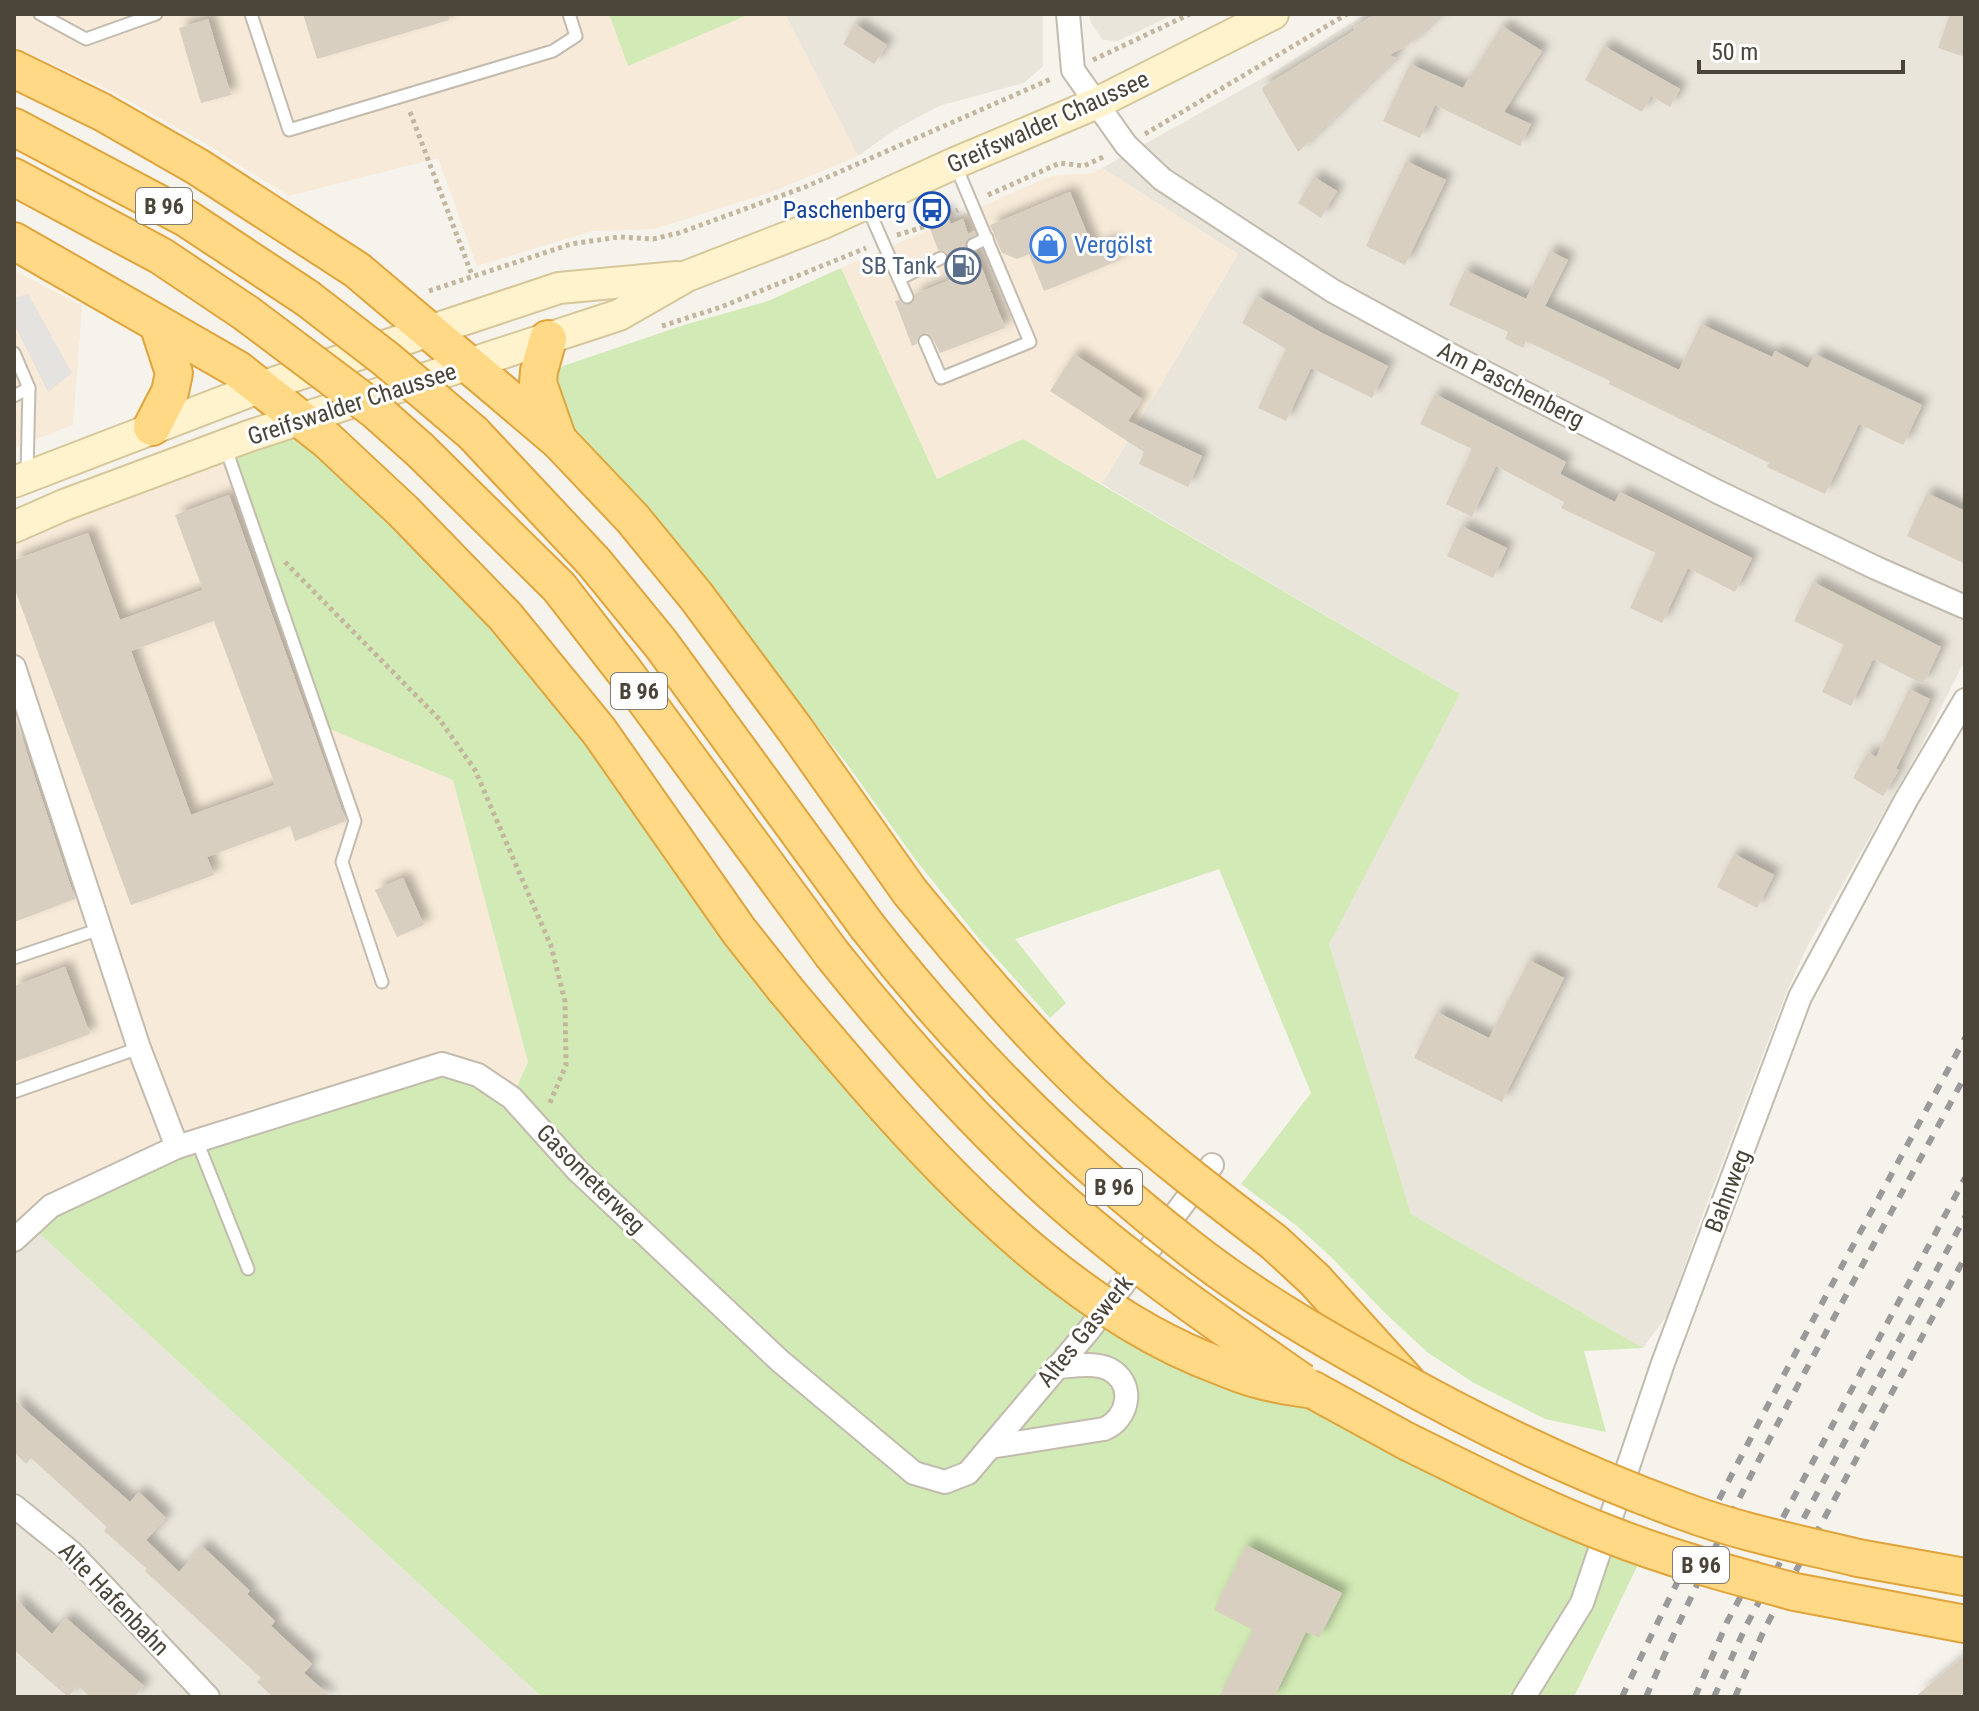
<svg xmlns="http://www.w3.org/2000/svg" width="1979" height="1711" viewBox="0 0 1979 1711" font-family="'Roboto Condensed',sans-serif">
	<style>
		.residential { fill: #eae5da }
		.commercial { fill: #f7ead8 }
		.green { fill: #d2eab5 }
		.parking { fill: #e5e3e0 }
		.building { fill: #d8cfc1; fill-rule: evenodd; filter: url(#shadow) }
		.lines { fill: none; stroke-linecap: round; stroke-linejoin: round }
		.service-casing { stroke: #c2bbae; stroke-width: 15 }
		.minor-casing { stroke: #c2bbae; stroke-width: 26 }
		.secondary-casing { stroke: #d6c79b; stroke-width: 34 }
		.trunk-casing { stroke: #e0a43c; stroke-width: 40 }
		.path { stroke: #c4b79f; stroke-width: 5; stroke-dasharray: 4 4; stroke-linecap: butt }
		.service { stroke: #fff; stroke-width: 11 }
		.minor { stroke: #fff; stroke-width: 22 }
		.secondary { stroke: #fff3cd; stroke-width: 30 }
		.trunk { stroke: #ffd985; stroke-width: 36 }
		.rail { stroke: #9a9a9a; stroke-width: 6; stroke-dasharray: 10 10; stroke-linecap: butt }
		.trunk-bridge-casing { stroke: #e0a43c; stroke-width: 40; stroke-linecap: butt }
		.trunk-bridge { stroke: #ffd985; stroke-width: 36 }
		.labels { text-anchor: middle; stroke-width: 6; stroke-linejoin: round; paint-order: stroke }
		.shield { fill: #fff; stroke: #817c74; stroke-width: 2 }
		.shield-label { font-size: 22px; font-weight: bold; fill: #4b4439 }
		.street-label { font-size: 24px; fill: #4b4439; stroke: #fff }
		.transit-label { font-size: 24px; fill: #164399; stroke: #fff; text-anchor: end }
		.shop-label { font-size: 24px; fill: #366cbe; stroke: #fff; text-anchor: start }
		.service-label { font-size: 24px; fill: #4e5e75; stroke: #fff; text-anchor: end }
	</style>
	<defs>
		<filter id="shadow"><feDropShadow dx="7" dy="-7" stdDeviation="4" flood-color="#0004"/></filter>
	</defs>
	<rect width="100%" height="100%" fill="#f6f3ec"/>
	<g class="residential">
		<polygon points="785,14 1043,14 1043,66 1024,83 939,106 896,129 858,156"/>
		<polygon points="1089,14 1175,14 1118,41 1103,40 1091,23"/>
		<polygon points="1365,14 1965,14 1965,660 1920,749 1807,947 1787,991 1700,1221 1668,1314 1643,1348 1411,1214 1328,944 1460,694 1102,484 1238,254 1102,168 1277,70"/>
		<polygon points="29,1224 542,1697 14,1697 14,1240"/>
	</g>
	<g class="commercial">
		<polygon points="14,14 609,14 628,66 750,14 785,14 858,156 772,192 654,229 592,231 477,266 438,158 289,196 203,142 104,87 14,47"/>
		<polygon points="1102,168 1238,254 1102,484 1023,439 937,479 841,268 1051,176 1093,173"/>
		<polygon points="14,270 82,306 73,425 14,448"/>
		<polygon points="224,446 320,725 453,779 528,1062 512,1098 478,1075 14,1240 14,527"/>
	</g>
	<g class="green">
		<polygon points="609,14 750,14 628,66"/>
		<polygon points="841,268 937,479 1023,439 1460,694 1329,944 1411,1214 1643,1348 1584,1351 1606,1432 1545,1419 1474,1383 1427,1352 1385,1313 1330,1256 1297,1226 1241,1184 1311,1093 1219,869 1015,939 1066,1003 1050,1018 980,940 915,859 847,764 665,533 576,435 562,416 554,373 563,366 684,325 768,301"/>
		<polygon points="301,419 403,511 739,931 1078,1286 1646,1548 1574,1697 542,1697 29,1224 93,1186 442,1064 512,1098 528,1062 453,780 320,725 224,446"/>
	</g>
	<polygon class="parking" points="28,294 72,373 48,392 14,324 14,298"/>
	<g class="building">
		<polygon points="303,14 449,14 449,20 317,59"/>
		<polygon points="1375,14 1441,14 1413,41 1390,55 1396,58 1298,152 1262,90 1263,87 1355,30 1353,28"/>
		<polygon points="1950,14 1965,14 1965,57 1938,48"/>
		<polygon points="208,19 231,95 201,103 179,28"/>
		<polygon points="855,24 887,45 874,64 843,44"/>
		<polygon points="1502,26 1542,51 1504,112 1531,124 1520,146 1435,105 1420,138 1383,121 1410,64 1463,88"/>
		<polygon points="1604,46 1680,89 1670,107 1651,96 1642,112 1585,80"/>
		<polygon points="1406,161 1446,180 1405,265 1366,246"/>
		<polygon points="1314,177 1337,191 1321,218 1298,203"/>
		<polygon points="1070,192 1093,248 1112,241 1120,260 1044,291 1029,254 1017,259 1002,253 990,225"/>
		<polygon points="944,210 951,224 963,219 968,234 974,231 975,234 966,241 965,248 969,252 976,253 1005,328 940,353 932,337 927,333 919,335 917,344 912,346 895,301 899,300 903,304 910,305 914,301 915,294 950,280 944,266 948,262 949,255 945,251 938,250 926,218"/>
		<polygon points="1550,251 1568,260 1545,306 1679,370 1701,324 1772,357 1775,351 1808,368 1815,354 1922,405 1903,445 1859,424 1825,494 1767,467 1769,463 1609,384 1610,381 1526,341 1523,348 1505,339 1508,332 1449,305 1465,270 1526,299"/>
		<polygon points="1257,296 1320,332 1388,366 1372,398 1311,368 1286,421 1258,408 1286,349 1242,323"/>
		<polygon points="1074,354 1142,399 1128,421 1202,456 1188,487 1139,464 1144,452 1050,391"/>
		<polygon points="1435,394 1566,462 1560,474 1589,489 1615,502 1620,492 1752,558 1735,592 1688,568 1662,623 1630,608 1656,553 1561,508 1564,502 1496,466 1472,517 1446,504 1472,449 1420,424"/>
		<polygon points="1927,493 1965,511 1965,564 1907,536"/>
		<path d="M229 495 346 821 295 841 290 826 207 857 214 875 131 905 14 587V560L88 533 120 620 203 590 175 515ZM214 621 275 785 191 815 131 651Z"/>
		<polygon points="1461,526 1507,548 1493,578 1447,556"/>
		<polygon points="1813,582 1941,647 1923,684 1873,659 1851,706 1822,692 1844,645 1794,621"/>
		<polygon points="1909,689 1930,699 1896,769 1899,770 1883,796 1853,778 1868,752 1876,757"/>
		<polygon points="14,714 75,899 14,922"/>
		<polygon points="1734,854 1774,875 1757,908 1717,887"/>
		<polygon points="403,878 424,925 397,937 375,890"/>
		<polygon points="1529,960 1564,978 1502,1102 1414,1058 1437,1012 1489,1038"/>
		<polygon points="65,967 90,1034 14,1062 14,986"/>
		<polygon points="14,1400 130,1502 139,1492 166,1518 146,1540 179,1572 202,1546 250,1591 247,1594 275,1621 271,1626 312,1664 304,1673 331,1697 273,1697 257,1682 261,1678 145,1571 147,1569 104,1531 107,1527 31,1458 26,1464 14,1452"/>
		<polygon points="1246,1545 1342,1593 1319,1638 1306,1632 1274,1697 1219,1697 1253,1630 1214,1610"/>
		<polygon points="14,1598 52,1634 66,1618 144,1686 134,1697 90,1697 78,1686 68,1697 14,1650"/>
		<polygon points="1965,1655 1965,1697 1915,1697"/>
	</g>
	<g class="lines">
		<defs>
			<g id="service">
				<polyline points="40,14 86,39 156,14"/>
				<polyline points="251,14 289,130 553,51 576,36 569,14"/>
				<polyline points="867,206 899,279"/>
				<polyline points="973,245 987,238"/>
				<polyline points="907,297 899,279 941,258"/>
				<polyline points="925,341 941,378 1030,342 955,164"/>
				<polyline points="14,353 29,388 27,473"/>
				<polyline points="14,396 29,388"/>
				<polyline points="225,446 355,821 342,862 382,982"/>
				<polyline points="14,958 100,929"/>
				<polyline points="14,1092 139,1048"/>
				<polyline points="197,1141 248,1269"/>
			</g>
			<g id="minor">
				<polyline points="1068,14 1073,70 1126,145 1162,179 1333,291 1445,352 1718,492 1876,568 1965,607"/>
				<polyline points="14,667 139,1048 177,1147"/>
				<polyline points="14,1240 51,1206 177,1147 442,1064 478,1075 512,1098 577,1170 780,1361 914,1473 945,1482 968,1473 1089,1330 1212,1165"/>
				<path d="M990 1447 1104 1429C1129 1419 1136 1383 1109 1369 1094 1362 1073 1366 1057 1367"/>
				<polyline points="14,1506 71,1552 208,1697"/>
				<polyline points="1524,1697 1582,1603 1663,1363 1800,997 1906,800 1965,700"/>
			</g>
			<g id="secondary">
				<polyline points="14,482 261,387 559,288 677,277"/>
				<polyline points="14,527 64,505 249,436 619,315 687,276 821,224 955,163 1097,103 1273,14"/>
			</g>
			<g id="trunk">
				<polyline points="14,69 102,112 198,167 357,270 559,441 633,519 696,596 794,728 910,892"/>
				<polyline points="14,127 186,218 307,298"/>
				<polyline points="14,177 161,256 246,313"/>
				<polyline points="14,241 237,369 327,440 403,511 505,616 599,731 739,931 785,989"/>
				<polyline points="548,339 539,371 538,383 558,440"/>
				<polyline points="152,427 170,392 174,373 158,324"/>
				<polyline points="473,433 594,562 661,644 867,926"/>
				<polyline points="420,450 559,587 624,671 832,954"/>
				<polyline points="1274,1242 1315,1280 1408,1383"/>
				<polyline points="1313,1390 1408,1442"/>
				<polyline points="1858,1558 1965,1577"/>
				<polyline points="1795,1592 1965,1624"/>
			</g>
		</defs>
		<use href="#service" class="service-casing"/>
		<use href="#minor" class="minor-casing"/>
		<use href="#secondary" class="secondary-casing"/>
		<use href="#trunk" class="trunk-casing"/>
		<g class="path">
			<polyline points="1093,60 1190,14"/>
			<polyline points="410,112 472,275"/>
			<polyline points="1145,134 1347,14"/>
			<polyline points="988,195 1060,163 1084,166 1105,156"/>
			<polyline points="897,235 927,226 958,210"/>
			<polyline points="429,291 571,244 619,237 653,239 679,233 805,187 1051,79"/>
			<polyline points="662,326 721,307 866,248"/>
			<polyline points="285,562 440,720 475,770 551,946 565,1001 566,1065 549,1105"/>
		</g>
		<use href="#service" class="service"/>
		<use href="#minor" class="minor"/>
		<use href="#secondary" class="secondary"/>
		<use href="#trunk" class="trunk"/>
		<g class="rail">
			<path d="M1622 1697C1727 1473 1848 1256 1965 1038"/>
			<path d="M1646 1697C1738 1484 1855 1281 1965 1076"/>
			<polyline points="1695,1697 1727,1622 1965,1178"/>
			<polyline points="1714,1697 1746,1626 1965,1217"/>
			<polyline points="1735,1697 1764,1630 1965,1257"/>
		</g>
		<defs>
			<g id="trunk-bridge">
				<polyline points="307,298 386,359 473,433"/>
				<polyline points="246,313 375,410 420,450"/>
				<path d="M910 892C974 969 1037 1046 1112 1112 1164 1158 1219 1200 1274 1242"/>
				<path d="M867 926C962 1048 1070 1156 1192 1250 1251 1296 1316 1334 1381 1370 1478 1425 1578 1473 1683 1511 1739 1532 1800 1544 1858 1558"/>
				<path d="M832 954C899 1038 970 1118 1050 1191 1128 1262 1216 1322 1302 1382"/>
				<path d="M785 989C901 1127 1046 1302 1220 1366 1233 1371 1246 1377 1260 1380 1277 1385 1296 1387 1313 1390"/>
				<path d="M1408 1442C1474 1474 1539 1508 1608 1534 1668 1558 1732 1575 1795 1592"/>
			</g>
		</defs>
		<use href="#trunk-bridge" class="trunk-bridge-casing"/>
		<use href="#trunk-bridge" class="trunk-bridge"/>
	</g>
	<defs>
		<symbol id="bus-ring" viewBox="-11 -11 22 22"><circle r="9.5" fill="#fff" stroke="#1a4fb4" stroke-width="1.5"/><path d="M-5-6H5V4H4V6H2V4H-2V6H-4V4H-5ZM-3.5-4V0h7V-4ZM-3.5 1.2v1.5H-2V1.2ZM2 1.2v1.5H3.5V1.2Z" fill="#1a4fb4"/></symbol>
		<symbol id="shop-ring" viewBox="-11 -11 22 22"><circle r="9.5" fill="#fff" stroke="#3f7fe0" stroke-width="1.5"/><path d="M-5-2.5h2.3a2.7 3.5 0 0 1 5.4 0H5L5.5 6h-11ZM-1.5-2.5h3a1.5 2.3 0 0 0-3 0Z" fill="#3f7fe0"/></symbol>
		<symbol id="fuel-ring" viewBox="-11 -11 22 22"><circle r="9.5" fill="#fff" stroke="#5c6f8a" stroke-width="1.5"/><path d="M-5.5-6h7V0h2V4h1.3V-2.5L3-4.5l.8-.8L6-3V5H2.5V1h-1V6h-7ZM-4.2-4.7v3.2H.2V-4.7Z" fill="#5c6f8a"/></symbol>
	</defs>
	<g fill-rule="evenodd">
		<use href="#bus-ring" x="912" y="190" width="40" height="40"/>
		<use href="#shop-ring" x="1028" y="225" width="40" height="40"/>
		<use href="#fuel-ring" x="943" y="246" width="40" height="40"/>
	</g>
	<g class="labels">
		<g class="shield">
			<rect x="136" y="188" width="56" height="36" rx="6"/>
			<rect x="611" y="673" width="56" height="36" rx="6"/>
			<rect x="1086" y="1169" width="56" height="36" rx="6"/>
			<rect x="1673" y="1547" width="56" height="36" rx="6"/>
		</g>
		<g class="shield-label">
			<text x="164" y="214">B 96</text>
			<text x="639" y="699">B 96</text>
			<text x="1114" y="1195">B 96</text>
			<text x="1701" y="1573">B 96</text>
		</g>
		<g class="street-label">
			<text transform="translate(1048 122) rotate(-24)" y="8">Greifswalder Chaussee</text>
			<text transform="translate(1511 385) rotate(27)" y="8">Am Paschenberg</text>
			<text transform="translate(352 404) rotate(-18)" y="8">Greifswalder Chaussee</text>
			<text transform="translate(591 1179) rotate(45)" y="8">Gasometerweg</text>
			<text transform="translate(1728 1191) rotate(-69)" y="8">Bahnweg</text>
			<text transform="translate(1085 1331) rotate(-51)" y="8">Altes Gaswerk</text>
			<text transform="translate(114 1599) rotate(46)" y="8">Alte Hafenbahn</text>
		</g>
		<g class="transit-label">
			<text x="906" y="218">Paschenberg</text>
		</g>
		<g class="shop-label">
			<text x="1074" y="253">Vergölst</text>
		</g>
		<g class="service-label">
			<text x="937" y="274">SB Tank</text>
		</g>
	</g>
	<rect width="1979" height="1711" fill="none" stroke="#4b4439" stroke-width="32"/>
	<path d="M1699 60v12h204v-12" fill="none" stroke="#4b4439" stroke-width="4"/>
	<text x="1711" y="60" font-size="24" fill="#4b4439" stroke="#ffffff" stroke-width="6" paint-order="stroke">50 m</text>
</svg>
